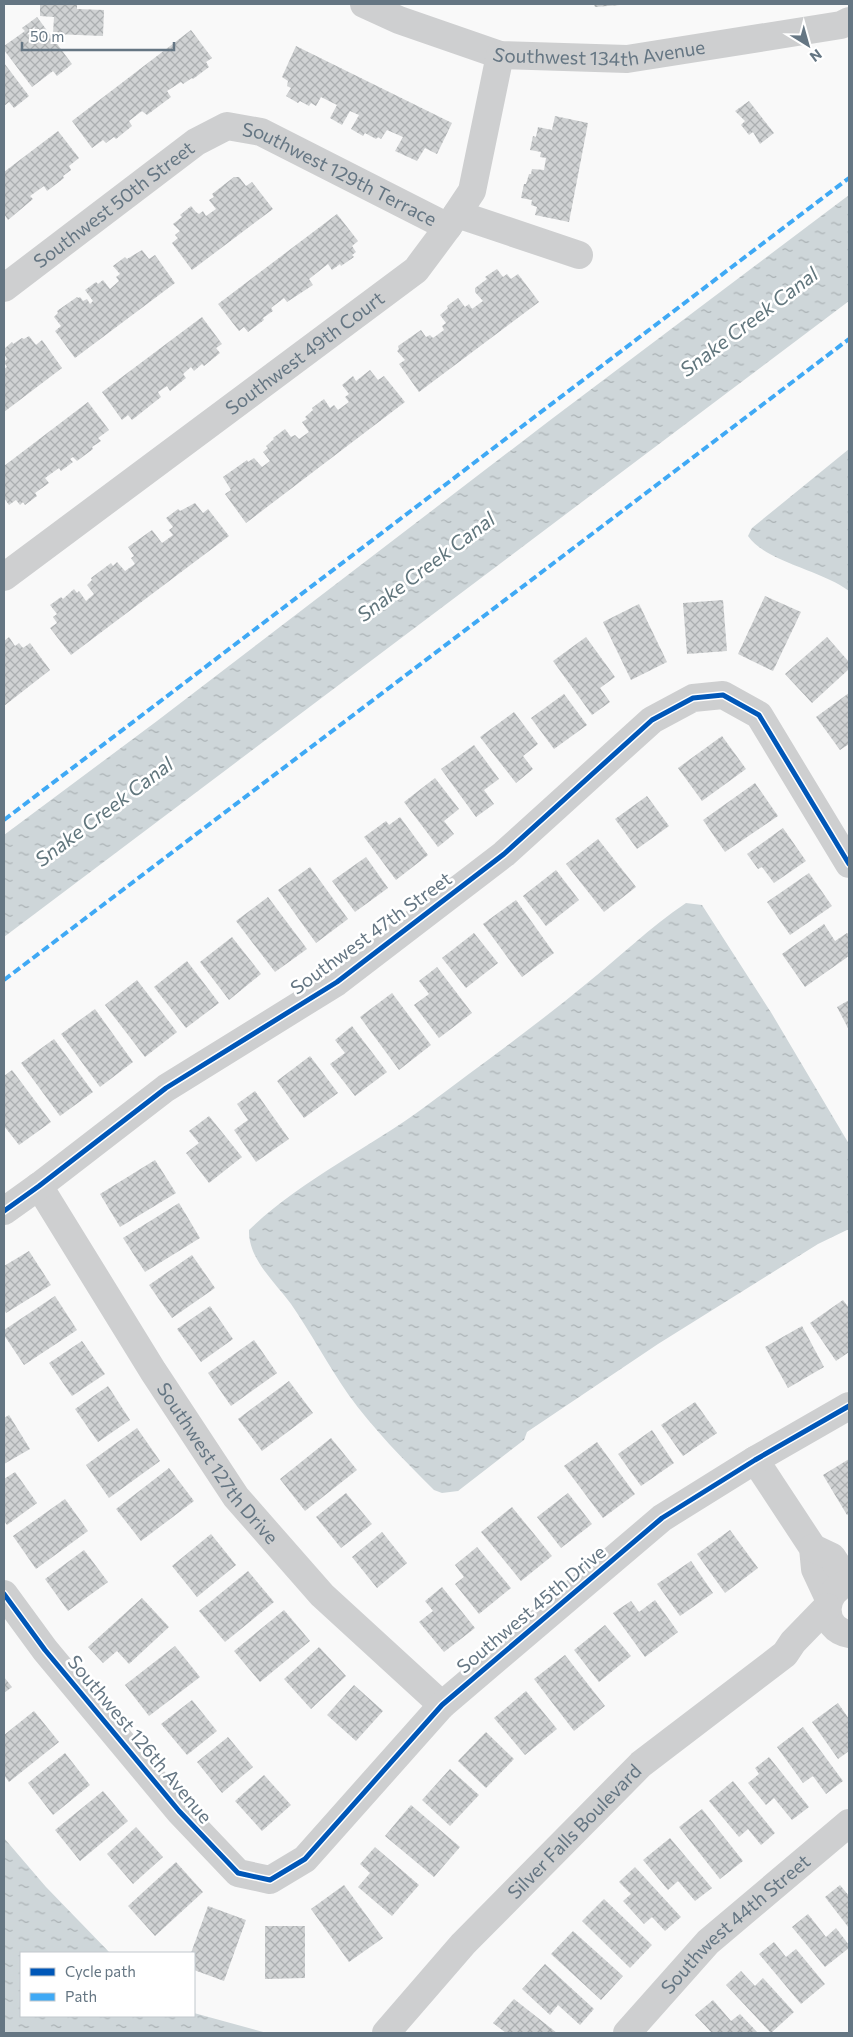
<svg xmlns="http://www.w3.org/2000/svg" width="853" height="2037" viewBox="0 0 853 2037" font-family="Commissioner,sans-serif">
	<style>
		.water { fill: url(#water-ripples) }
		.building { fill: url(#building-cross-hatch) }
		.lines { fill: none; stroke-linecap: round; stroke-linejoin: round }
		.minor { stroke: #cecfd0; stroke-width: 28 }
		.quiet { stroke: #3fa9f5; stroke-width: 4; stroke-dasharray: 8 4; stroke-linecap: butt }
		.cycleway-casing { stroke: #fff; stroke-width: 8 }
		.cycleway { stroke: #0057b8; stroke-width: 5 }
		.labels { text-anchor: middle; stroke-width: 5; stroke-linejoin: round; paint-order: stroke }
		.street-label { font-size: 19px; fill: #657683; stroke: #fff }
		.water-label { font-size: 20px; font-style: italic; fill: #60757c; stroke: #fff }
	</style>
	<defs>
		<pattern id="water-ripples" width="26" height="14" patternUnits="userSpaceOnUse" patternTransform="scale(1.25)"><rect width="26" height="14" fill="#ced6d9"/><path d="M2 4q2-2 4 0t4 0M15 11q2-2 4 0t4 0" fill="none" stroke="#abb2b5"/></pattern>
		<pattern id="building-cross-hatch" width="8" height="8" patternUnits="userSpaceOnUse" patternTransform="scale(1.25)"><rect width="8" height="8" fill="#d0d2d3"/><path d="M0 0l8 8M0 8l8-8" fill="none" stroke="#acafb1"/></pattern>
	</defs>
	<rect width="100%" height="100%" fill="#f9f9f9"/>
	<g class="water">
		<polygon points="849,195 849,301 4,937 4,835 157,721 549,421"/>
		<path d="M849 449V591C822 570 766 562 748 536L752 528Z"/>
		<path d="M686 903 702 905 772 1014 849 1144V1229L818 1244 658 1344 527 1432 524 1440 458 1491 442 1493 434 1490C404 1460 373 1429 348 1394 328 1365 311 1333 291 1304 275 1282 248 1259 249 1230 301 1180 368 1149 426 1106 479 1066 534 1027 586 984 620 957 650 927 686 903Z"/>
		<polygon points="4,1838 46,1887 110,1953 21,1953 21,2016 194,2016 194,2013 267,2033 4,2033"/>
	</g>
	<g class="building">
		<polygon points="40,4 77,4 77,9 104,10 103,36 53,34 54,17 40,16"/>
		<polygon points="594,4 620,4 620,5 595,7"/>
		<polygon points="37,17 72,64 57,76 53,71 32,87 4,50 4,46 25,31 22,28"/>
		<polygon points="191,30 212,58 206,62 209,67 193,79 192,78 183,84 181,82 167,91 171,97 147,115 142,111 129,121 132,126 116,139 114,137 106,143 103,140 92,148 72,121"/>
		<polygon points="296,46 452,123 437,154 425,148 417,161 395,151 403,137 387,130 381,139 378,137 376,139 365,133 363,136 351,129 359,115 350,111 342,125 330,118 337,105 321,97 316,106 311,103 309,106 300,101 298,103 286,96 291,88 287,86 288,81 282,77"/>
		<polygon points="4,63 29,96 14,108 9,102 4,106"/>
		<polygon points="749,101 774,133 760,144 753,132 749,135 741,125 745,121 735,111"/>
		<polygon points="555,116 588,123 569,222 535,215 537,207 531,205 532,200 521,198 524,184 526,184 529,174 531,174 532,169 544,170 546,158 540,157 541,152 530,150 533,136 536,137 538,127 552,130"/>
		<polygon points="58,131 79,158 69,166 71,170 63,176 64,178 47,191 44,186 30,196 33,199 8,220 4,214 4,172"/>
		<polygon points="234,177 239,177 246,186 252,182 273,209 192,270 172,243 178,238 175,235 180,231 173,224 182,217 180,215 191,206 196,212 199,214 203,211 206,216 216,209 209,200 214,197 212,194"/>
		<polygon points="337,214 358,241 352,246 356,252 352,255 354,257 341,266 340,264 332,270 328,264 309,279 313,285 287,302 284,298 271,308 273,311 263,318 264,320 248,332 244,327 239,331 218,304"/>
		<polygon points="142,250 149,259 155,255 175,283 75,358 55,331 61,326 54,317 58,313 57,311 77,297 78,298 80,297 83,301 87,299 90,304 93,301 85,290 96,282 98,284 103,280 110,289 119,281 116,277 120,274 113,266 125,257 127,259"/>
		<polygon points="497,269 503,277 507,274 511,279 518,274 539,302 419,392 399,364 405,360 397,351 399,349 398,346 421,330 426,337 430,335 433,338 444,330 442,326 446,323 440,315 448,308 447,306 458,298 465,307 469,304 472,309 483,301 475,292 475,288 487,279 485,277"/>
		<polygon points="202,317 222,344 216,348 220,353 204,366 202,364 194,371 191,367 183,374 186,378 170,391 167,386 158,392 161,397 132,420 128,415 122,420 102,392"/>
		<polygon points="29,336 36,345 42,340 62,368 4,412 4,369 7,367 4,362 7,359 4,354 4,349 12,342 13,344 22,338 24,339"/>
		<polygon points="370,370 378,380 384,376 405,402 246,523 225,494 231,490 223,477 247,460 248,462 254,458 262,467 270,461 263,452 268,448 266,446 274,439 273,438 285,429 291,437 295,435 299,439 309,432 302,422 307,419 305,417 313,410 312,408 324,399 330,408 334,405 338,410 349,402 345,397 349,394 342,385 353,376 356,381"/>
		<polygon points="88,402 109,430 98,438 101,441 92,447 93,449 77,461 73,457 70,459 73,462 61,471 59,468 45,478 49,483 35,493 37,496 25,505 23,502 20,505 16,500 9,505 4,498 4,466"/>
		<polygon points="195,503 203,513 208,509 229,536 71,655 50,628 57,623 53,617 57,614 50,605 61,597 63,599 74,589 77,593 79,591 86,601 94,594 87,585 92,580 91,578 111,563 113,566 117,562 125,571 135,564 131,558 134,556 128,547 152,530 162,543 173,535 169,530 173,527 166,518 178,509 180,511"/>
		<polygon points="765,596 801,612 773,671 738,654"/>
		<polygon points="723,600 727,651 687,654 683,603"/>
		<polygon points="639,604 667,662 631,680 603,622"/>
		<polygon points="9,637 15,646 19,643 23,648 30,643 50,670 4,706 4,641"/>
		<polygon points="586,637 615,677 600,688 610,702 592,715 553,661"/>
		<polygon points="827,637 849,662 849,669 812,703 785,674"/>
		<polygon points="849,693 849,744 840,750 816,717"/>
		<polygon points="564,694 587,725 554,749 531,718"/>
		<polygon points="514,712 538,744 523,756 533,769 516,783 480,737"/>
		<polygon points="722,736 746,769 702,801 678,768"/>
		<polygon points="474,745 499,779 484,790 494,804 476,817 441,769"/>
		<polygon points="435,778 459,809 444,821 454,834 438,847 404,802"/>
		<polygon points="755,783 778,816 725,852 703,820"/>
		<polygon points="647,796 669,826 637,849 615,819"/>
		<polygon points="400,817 428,855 396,880 364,837 386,821 389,825"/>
		<polygon points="783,828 806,861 774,883 762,867 758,869 747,854"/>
		<polygon points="598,839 636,887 604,912 566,864"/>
		<polygon points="366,857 388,888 355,912 332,881"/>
		<polygon points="310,867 348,919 316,943 278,890"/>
		<polygon points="556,870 579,900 546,926 523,896"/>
		<polygon points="809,873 832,906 790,935 767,902"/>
		<polygon points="268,897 307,949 275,972 236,921"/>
		<polygon points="516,900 554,953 522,977 483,924"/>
		<polygon points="824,924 835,941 847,933 849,935 849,956 805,987 782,954"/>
		<polygon points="474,933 498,963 466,988 442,958"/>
		<polygon points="232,937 261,974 229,1000 200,962"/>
		<polygon points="187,961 219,1003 186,1028 154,987"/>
		<polygon points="437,967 472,1013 439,1038 414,1005 429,994 419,981"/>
		<polygon points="137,980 177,1032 145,1057 105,1005"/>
		<polygon points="392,993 431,1045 399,1070 360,1017"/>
		<polygon points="849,1000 849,1030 837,1007"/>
		<polygon points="95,1009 133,1062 100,1087 61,1034"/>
		<polygon points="352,1026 387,1072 355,1096 330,1064 345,1053 335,1040"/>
		<polygon points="54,1039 93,1092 60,1116 21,1063"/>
		<polygon points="310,1056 338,1093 304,1118 277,1081"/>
		<polygon points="12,1070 51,1122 19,1145 4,1126 4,1076"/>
		<polygon points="255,1091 289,1139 256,1162 234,1130 248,1120 237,1104"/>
		<polygon points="209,1116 242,1157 209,1183 186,1153 199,1143 189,1131"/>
		<polygon points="155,1160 176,1193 120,1227 100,1194"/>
		<polygon points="179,1203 200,1238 145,1272 123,1238"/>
		<polygon points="29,1251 51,1285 6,1313 4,1309 4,1266"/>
		<polygon points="192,1255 215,1288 172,1318 149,1285"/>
		<polygon points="55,1296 77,1330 24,1365 4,1335 4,1330"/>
		<polygon points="843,1300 849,1308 849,1352 836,1361 810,1323"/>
		<polygon points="210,1306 233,1339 201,1362 177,1329"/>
		<polygon points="802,1326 824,1367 788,1388 765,1347"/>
		<polygon points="254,1340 277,1373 231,1406 208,1373"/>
		<polygon points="82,1341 105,1374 72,1396 49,1363"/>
		<polygon points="289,1381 313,1413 262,1451 238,1419"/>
		<polygon points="108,1386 130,1420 98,1442 75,1409"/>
		<polygon points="695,1402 717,1433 683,1456 661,1425"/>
		<polygon points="9,1415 30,1449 4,1464 4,1418"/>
		<polygon points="137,1428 160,1461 109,1498 86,1465"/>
		<polygon points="652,1430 674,1463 641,1486 618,1454"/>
		<polygon points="331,1438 357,1470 305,1511 280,1479"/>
		<polygon points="597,1442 635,1494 603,1518 564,1466"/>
		<polygon points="849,1459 849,1514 847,1515 823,1475"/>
		<polygon points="169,1468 194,1501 141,1541 116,1509"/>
		<polygon points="15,1472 37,1503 7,1525 4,1521 4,1479"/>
		<polygon points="346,1493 372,1524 341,1548 316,1517"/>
		<polygon points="568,1493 592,1524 561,1548 537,1517"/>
		<polygon points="65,1499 88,1531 36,1569 13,1536"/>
		<polygon points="512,1507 552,1556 521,1581 481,1532"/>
		<polygon points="730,1530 758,1568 725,1593 697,1554"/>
		<polygon points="382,1532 407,1563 377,1588 352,1557"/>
		<polygon points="211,1534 236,1565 197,1597 172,1566"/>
		<polygon points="477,1547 511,1588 479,1614 455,1584 464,1577 455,1565"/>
		<polygon points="84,1550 108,1582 68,1611 45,1579"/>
		<polygon points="691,1561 713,1593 680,1616 657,1584"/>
		<polygon points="248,1571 274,1602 225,1642 199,1611"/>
		<polygon points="442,1587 475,1628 444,1652 419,1622 433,1611 425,1601"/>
		<polygon points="142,1598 169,1627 129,1664 117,1651 103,1663 88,1647"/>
		<polygon points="655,1600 678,1632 645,1657 613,1613 631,1601 639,1612"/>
		<polygon points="284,1610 310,1641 260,1682 234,1651"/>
		<polygon points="605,1625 631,1656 599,1682 574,1650"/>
		<polygon points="175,1646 200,1677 149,1716 125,1685"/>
		<polygon points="319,1647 346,1676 311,1709 284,1679"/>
		<polygon points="565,1655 605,1706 574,1731 534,1679"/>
		<polygon points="4,1677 12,1687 4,1693"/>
		<polygon points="354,1685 383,1711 356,1741 327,1715"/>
		<polygon points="526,1691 557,1729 525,1755 494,1718"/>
		<polygon points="192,1700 217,1731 187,1755 161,1724"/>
		<polygon points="838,1703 849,1719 849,1751 838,1759 812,1722"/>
		<polygon points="34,1711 59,1742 9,1782 4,1775 4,1735"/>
		<polygon points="803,1727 843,1781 826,1794 813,1776 803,1783 777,1747"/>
		<polygon points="486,1732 514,1759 486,1788 458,1761"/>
		<polygon points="228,1737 253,1767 222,1793 197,1762"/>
		<polygon points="65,1753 90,1785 53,1815 28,1783"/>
		<polygon points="769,1757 809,1807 792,1820 774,1798 766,1805 748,1783 759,1774 755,1768"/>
		<polygon points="450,1769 479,1795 450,1826 422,1800"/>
		<polygon points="264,1775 291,1805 262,1831 235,1801"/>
		<polygon points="733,1781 775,1833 761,1845 748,1829 739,1837 709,1801"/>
		<polygon points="103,1791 128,1821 80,1861 55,1830"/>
		<polygon points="411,1805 460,1847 434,1877 385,1836"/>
		<polygon points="702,1809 743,1861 720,1879 679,1827"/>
		<polygon points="136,1827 163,1857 133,1884 107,1854"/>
		<polygon points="670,1838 712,1888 695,1901 678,1881 668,1890 643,1860"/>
		<polygon points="375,1847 419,1885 392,1916 358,1887 370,1873 360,1864"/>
		<polygon points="176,1862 203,1892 155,1936 128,1906"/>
		<polygon points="635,1867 681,1917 665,1931 652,1917 644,1924 623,1901 631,1894 619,1882"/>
		<polygon points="344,1885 383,1938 349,1962 311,1909"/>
		<polygon points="840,1885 849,1896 849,1928 825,1897"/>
		<polygon points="604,1899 652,1945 630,1968 582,1921"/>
		<polygon points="208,1906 246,1920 224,1981 194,1970 194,1953 191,1953"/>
		<polygon points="808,1914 826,1937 836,1928 849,1945 849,1948 825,1967 792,1927"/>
		<polygon points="265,1926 305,1926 305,1978 265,1979"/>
		<polygon points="573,1931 623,1976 601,2000 551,1954"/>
		<polygon points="774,1942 786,1957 796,1949 825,1984 801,2004 759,1954"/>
		<polygon points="545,1964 594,2009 580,2025 558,2005 550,2015 522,1989"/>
		<polygon points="741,1971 755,1986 763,1978 794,2012 771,2033 726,1985"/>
		<polygon points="514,1999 557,2033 506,2033 493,2023"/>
		<polygon points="713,2000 731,2021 740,2014 758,2033 712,2033 695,2015"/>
	</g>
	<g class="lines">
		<g class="minor">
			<path id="s1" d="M364 4 399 20 500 55 627 59 841 25 849 21"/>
			<polyline points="457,214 579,255"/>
			<path id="s2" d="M4 288 196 142 227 126 261 132 448 227"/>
			<path id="s3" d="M4 577 416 270 448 227 472 191 500 55"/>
			<path id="s4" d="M39 1186 153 1371 236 1497 322 1595 442 1705"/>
			<polyline points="4,1211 39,1186 166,1088 337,982 504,854 652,720 693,698 723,695 759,715 849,864"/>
			<polyline points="755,1460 813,1548 815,1569 829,1599"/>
			<polyline points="813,1548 832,1557 849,1583"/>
			<path d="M849 1583C821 1590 820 1629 849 1634"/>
			<polyline points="4,1594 45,1650 179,1811 238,1873 270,1880 305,1859 442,1705 662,1518 755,1460 849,1406"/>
			<path id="s5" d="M386 2033 463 1944 641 1764 785 1654 793 1642 827 1607"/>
			<path id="s6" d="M627 2033 708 1942 849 1823"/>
		</g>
		<g class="quiet">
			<polyline points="4,820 849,178"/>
			<polyline points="4,980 849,339"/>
		</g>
		<defs>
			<g id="cycleway">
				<polyline points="4,1211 39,1186 166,1088 337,982 504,854 652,720 693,698 723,695 759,715 849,864"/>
				<polyline points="4,1594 45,1650 179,1811 238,1873 270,1880 305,1859 442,1705 662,1518 755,1460 849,1406"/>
			</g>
		</defs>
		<use href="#cycleway" class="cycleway-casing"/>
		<use href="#cycleway" class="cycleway"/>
	</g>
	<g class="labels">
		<g class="street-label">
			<text dy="7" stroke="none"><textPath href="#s1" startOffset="245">Southwest 134th Avenue</textPath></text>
			<text dy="7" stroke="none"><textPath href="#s2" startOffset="399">Southwest 129th Terrace</textPath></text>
			<text dy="7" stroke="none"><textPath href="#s2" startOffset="138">Southwest 50th Street</textPath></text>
			<text dy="7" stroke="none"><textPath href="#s3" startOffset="375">Southwest 49th Court</textPath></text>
			<text transform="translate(371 933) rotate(-36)" y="7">Southwest 47th Street</text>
			<text dy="7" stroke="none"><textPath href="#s4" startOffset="330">Southwest 127th Drive</textPath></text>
			<text transform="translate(531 1609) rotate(-40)" y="7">Southwest 45th Drive</text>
			<text transform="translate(140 1739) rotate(50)" y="7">Southwest 126th Avenue</text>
			<text dy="7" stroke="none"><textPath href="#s5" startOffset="276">Silver Falls Boulevard</textPath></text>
			<text dy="7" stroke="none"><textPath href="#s6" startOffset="154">Southwest 44th Street</textPath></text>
		</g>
		<g class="water-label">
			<text transform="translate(749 322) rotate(-37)" y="7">Snake Creek Canal</text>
			<text transform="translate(426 567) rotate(-37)" y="7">Snake Creek Canal</text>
			<text transform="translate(104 812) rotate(-37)" y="7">Snake Creek Canal</text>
		</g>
	</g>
	<rect width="853" height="2037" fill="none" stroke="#657683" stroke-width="10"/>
	<rect x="20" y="1952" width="175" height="65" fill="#ffffff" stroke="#c1c8cd"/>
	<rect x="30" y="1968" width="25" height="8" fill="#0057b8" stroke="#c1c8cd"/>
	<text x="65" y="1977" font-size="15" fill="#657683">Cycle path</text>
	<rect x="30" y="1993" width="25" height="8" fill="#3fa9f5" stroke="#c1c8cd"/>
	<text x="65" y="2002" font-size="15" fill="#657683">Path</text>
	<g transform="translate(808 45) rotate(143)" stroke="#ffffff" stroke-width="4" paint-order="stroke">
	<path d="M0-4L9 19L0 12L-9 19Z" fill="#657683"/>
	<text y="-8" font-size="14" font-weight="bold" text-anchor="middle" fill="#657683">N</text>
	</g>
	<path d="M22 42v8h152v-8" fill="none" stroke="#657683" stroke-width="2.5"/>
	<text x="30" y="42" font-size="15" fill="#657683" stroke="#ffffff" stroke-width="4" paint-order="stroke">50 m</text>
</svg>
